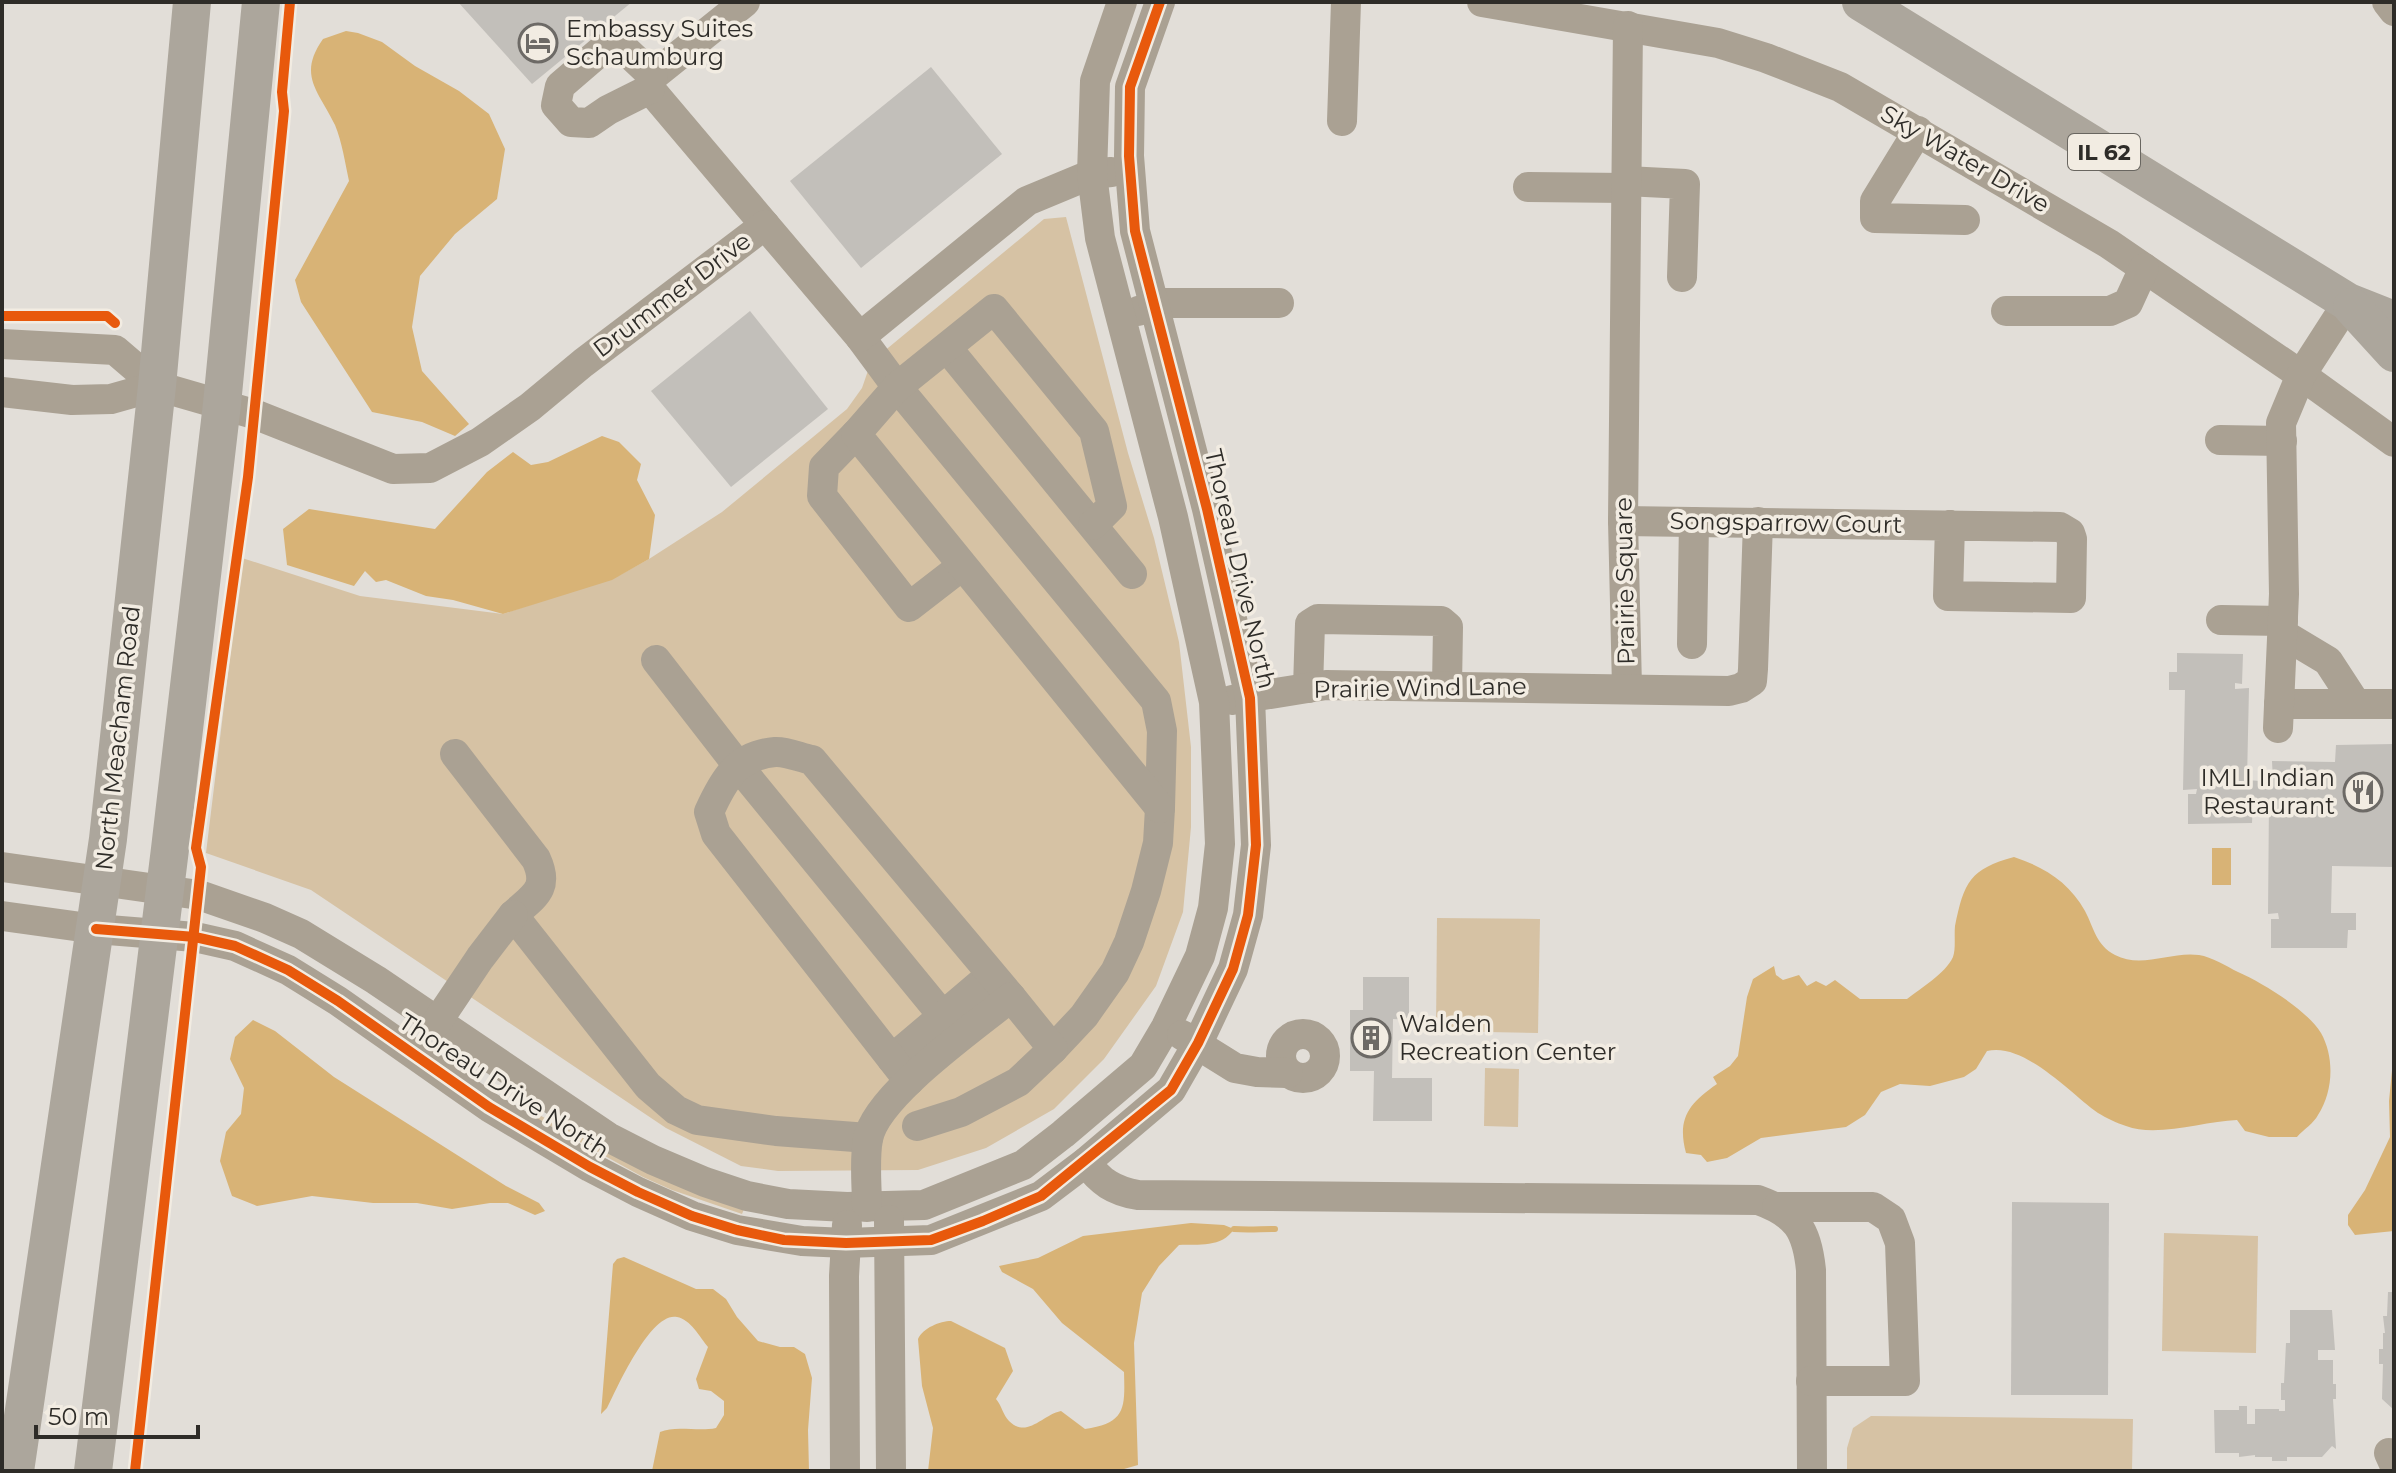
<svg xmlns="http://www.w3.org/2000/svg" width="2396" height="1473" viewBox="0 0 2396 1473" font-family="Montserrat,sans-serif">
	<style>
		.green { fill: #d6c2a4 }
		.water { fill: #d8b376 }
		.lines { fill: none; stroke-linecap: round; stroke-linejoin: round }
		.stream { stroke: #d8b376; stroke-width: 6 }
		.building { fill: #c2bfba }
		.minor { stroke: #aaa193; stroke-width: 30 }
		.major { stroke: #aca69c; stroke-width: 38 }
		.cycleway-casing { stroke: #f2ece2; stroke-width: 15 }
		.cycleway { stroke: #e8590c; stroke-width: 10 }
		.labels { text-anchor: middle; stroke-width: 7; stroke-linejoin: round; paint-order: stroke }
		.shield { fill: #f2ece2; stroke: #696660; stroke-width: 2 }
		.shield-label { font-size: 22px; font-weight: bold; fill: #2e2c28 }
		.poi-label { font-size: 24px; fill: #2e2c28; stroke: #f2ece2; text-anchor: start }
		.street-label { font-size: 24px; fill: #2e2c28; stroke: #f2ece2 }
	</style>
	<rect width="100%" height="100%" fill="#e2ded8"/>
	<g class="green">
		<polygon points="1066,217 1128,453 1154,538 1179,642 1191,747 1191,827 1183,912 1156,986 1104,1059 1054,1109 986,1148 918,1170 778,1171 741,1166 666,1128 311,890 206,853 242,558 360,596 503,614 620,575 649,559 722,512 847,409 862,388 871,362 1044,219"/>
		<polygon points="1437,918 1540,919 1538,1033 1436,1031"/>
		<polygon points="1485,1068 1519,1069 1518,1127 1484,1126"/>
		<polygon points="529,1110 620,1155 744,1209 742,1214 672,1190 643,1177 527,1113"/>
		<polygon points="2164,1233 2258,1236 2256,1353 2162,1351"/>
		<polygon points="1871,1416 2133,1419 2132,1471 1847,1471 1847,1448 1853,1428"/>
	</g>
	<g class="water">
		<path d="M346 31 358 33 382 42 415 66 459 91 489 114 505 149 497 199 455 234 420 276 412 327 422 371 469 424 455 436 422 422 372 412 301 302 295 280 349 181C345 162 342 142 335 125 319 91 297 76 323 39Z"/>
		<polygon points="602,436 619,442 641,464 637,480 655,515 649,559 612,580 503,614 453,600 426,596 386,580 376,582 365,571 354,586 287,565 283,529 309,509 435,529 487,472 513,452 531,465 548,462"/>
		<rect x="2212" y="848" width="19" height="37"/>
		<path d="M2014 857C2044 867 2069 882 2085 911 2094 928 2096 945 2115 955 2142 969 2171 951 2199 955 2212 957 2226 966 2238 972 2263 983 2307 1010 2321 1033 2335 1058 2333 1092 2318 1115 2314 1123 2303 1130 2297 1137H2269L2245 1131 2237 1120C2204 1121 2157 1138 2126 1126 2117 1123 2106 1118 2098 1113 2070 1093 2024 1042 1987 1051L1976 1069 1964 1077 1930 1086 1900 1084 1881 1092 1865 1115 1846 1127 1761 1138 1727 1158 1707 1162 1701 1155 1686 1153C1677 1119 1688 1104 1717 1084L1713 1077 1730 1066 1738 1056 1747 997 1753 979 1774 966 1776 975 1783 980 1799 975 1807 986 1816 981 1826 986 1835 980 1860 999H1907C1921 988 1945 974 1953 957 1956 948 1954 936 1955 926 1964 882 1970 869 2014 857Z"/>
		<polygon points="253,1020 275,1031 334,1077 506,1186 539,1203 545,1211 535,1215 508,1203 490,1203 452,1209 417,1203 373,1203 312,1196 257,1206 232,1196 220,1161 226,1132 241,1114 244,1088 230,1059 235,1037"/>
		<polygon points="2394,1050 2394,1231 2355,1235 2348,1225 2348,1215 2365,1190 2390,1137 2389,1101"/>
		<path d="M1191 1223 1224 1225 1234 1229C1222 1248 1198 1244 1179 1245L1159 1266 1142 1293 1134 1343 1138 1465 1117 1471H928L933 1428 922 1386 918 1339C923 1328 940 1321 951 1321L1005 1348 1013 1371 996 1399C1002 1406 1003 1415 1009 1421 1027 1439 1042 1415 1061 1411L1085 1429C1126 1423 1125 1408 1124 1372L1062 1323 1033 1289 1002 1272 999 1266 1038 1258 1083 1236Z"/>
		<path d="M624 1257 696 1289H713L726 1299 737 1317 758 1341 780 1347H794L805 1354 812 1378 808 1430 809 1471H652L660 1432C676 1425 698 1432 716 1428L724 1415V1401L711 1391 699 1389 696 1379 708 1347C700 1337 690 1319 677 1317 651 1311 617 1388 607 1408L601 1414 613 1264 617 1259Z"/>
	</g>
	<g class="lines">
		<path class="stream" d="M1234 1229C1248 1230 1260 1229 1275 1229"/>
	</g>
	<g class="building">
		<polygon points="458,2 632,2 532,84"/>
		<polygon points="931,67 1002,154 861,268 790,181"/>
		<polygon points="750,311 828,409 731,487 651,391"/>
		<polygon points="2177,653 2243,654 2242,684 2235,683 2235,689 2249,688 2247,780 2273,782 2272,761 2335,762 2336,745 2394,744 2394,867 2332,866 2331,913 2356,913 2356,930 2348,930 2347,948 2271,948 2271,919 2279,919 2278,913 2268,914 2269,800 2253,800 2252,823 2188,824 2188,794 2196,794 2197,789 2183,790 2185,690 2169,690 2169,672 2177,672"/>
		<polygon points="1363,977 1409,977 1409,1020 1393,1019 1392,1078 1432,1078 1432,1121 1373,1121 1374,1071 1350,1071 1350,1010 1363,1010"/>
		<polygon points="2012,1202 2109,1203 2108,1395 2011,1395"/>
		<polygon points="2388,1292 2394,1292 2394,1410 2382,1399 2383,1364 2379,1364 2379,1349 2383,1349 2383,1333 2385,1333 2383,1316 2387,1316"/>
		<polygon points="2290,1310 2332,1310 2335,1350 2318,1350 2318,1360 2333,1360 2333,1384 2336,1384 2336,1399 2333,1399 2336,1449 2332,1446 2322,1457 2287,1457 2287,1461 2272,1461 2272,1457 2255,1457 2255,1455 2239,1457 2239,1453 2215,1453 2214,1410 2239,1410 2239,1406 2247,1406 2247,1424 2255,1424 2255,1409 2279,1409 2279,1411 2285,1411 2285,1400 2281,1400 2281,1383 2284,1383 2286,1343 2290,1343"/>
	</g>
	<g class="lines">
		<g class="minor">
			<polyline points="745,2 653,76 650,89 765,225"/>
			<polyline points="1482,2 1718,43 1766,58 1840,87 2109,244 2301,375 2394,442"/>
			<polyline points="2387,2 2394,11"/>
			<polyline points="650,89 608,110 589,123 571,122 556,105 560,86 603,49 620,45 653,76"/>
			<polyline points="1342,121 1346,2"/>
			<polyline points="1918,131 1875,201 1875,218 1965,220"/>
			<polyline points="1626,181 1685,184 1682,277"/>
			<polyline points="1528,187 1626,188"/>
			<polyline points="1138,311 1164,303 1279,303"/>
			<polyline points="2006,311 2110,311 2128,303 2144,268"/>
			<polyline points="860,337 897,387 1156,701 1162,731 1160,808 1158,843 1146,891 1129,942 1115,972 1084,1016 1053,1049"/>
			<polyline points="2,344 115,350 157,386 254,414 393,469 430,468 480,442 530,407 583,363 765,225 860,337 1027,201 1092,174 1111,172"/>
			<polyline points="948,349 1132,574"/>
			<polyline points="2,392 72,400 111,399 157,386"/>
			<polyline points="856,434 824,467 822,496 909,607 962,566"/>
			<polyline points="2220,440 2282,441"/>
			<polyline points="1623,521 2060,527 2070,533 2072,539 2071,598 1948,596 1950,525"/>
			<polyline points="1093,525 1112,506 1094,431 994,309 897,387 856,434 1160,808"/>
			<polyline points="2221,620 2283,621"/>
			<polyline points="2283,634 2328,661 2356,704"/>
			<polyline points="1692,644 1694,522"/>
			<polyline points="656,660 739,767 943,1016"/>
			<polyline points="1627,687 1623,521 1628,26"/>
			<polyline points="1308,688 1310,624 1318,619 1441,621 1448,627 1447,686"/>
			<polyline points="1232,700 1326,685 1729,691 1741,688 1752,681 1753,669 1758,522"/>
			<polyline points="2279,704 2394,704"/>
			<polyline points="2278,728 2284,594 2281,423 2301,375 2348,302"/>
			<path d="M455 754 536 859C550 889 534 896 513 915L648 1086 676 1110 697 1120 776 1131 868 1138"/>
			<polyline points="2,867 199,895 265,918 301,934 376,980 608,1137 653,1160 705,1182 747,1196 788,1204 847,1207 924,1205 1023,1165 1063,1134 1143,1066 1166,1027 1200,956 1213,908 1220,844 1214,702 1173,517 1100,238 1092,174 1095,81 1122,2"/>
			<polyline points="2,916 96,929 195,937 235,946 288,970 338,1001 489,1107 590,1167 638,1192 692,1216 737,1230 802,1241 846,1243 931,1240 1041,1196 1086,1162 1171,1090 1198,1043 1233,969 1248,915 1256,845 1250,698 1207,509 1135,231 1129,156 1130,87 1160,2"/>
			<polyline points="437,1022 480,958 513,915"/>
			<circle cx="1303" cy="1056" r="22"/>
			<polyline points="1182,1035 1235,1068 1257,1072 1288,1073"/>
			<polyline points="892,1059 991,975"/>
			<path d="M909 1081 716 834 709 812C723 781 737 755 775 752 786 751 801 758 812 760L1011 997"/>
			<path d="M1086 1162C1100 1182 1114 1191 1138 1195L1758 1200C1797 1214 1807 1230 1811 1270L1812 1471"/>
			<path d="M867 1207C867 1186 864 1160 868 1139 876 1095 975 1027 1011 997L1053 1049 1018 1082 961 1112 917 1126"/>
			<polyline points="1777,1207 1873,1207 1891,1219 1900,1243 1905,1381 1811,1381"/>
			<polyline points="889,1220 891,1471"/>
			<polyline points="2389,1453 2394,1464"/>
			<polyline points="845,1471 844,1276 847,1225"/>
		</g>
		<g class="major">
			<polyline points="1861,2 2348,302 2394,320"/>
			<polyline points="2352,307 2394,353"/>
			<polyline points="15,1471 108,839 157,386 192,2"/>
			<polyline points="93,1471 170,849 222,404 261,2"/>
		</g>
		<defs>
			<g id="cycleway">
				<polyline points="2,316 107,316 115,323"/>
				<polyline points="96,929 195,937 235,946 288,970 338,1001 489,1107 590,1167 638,1192 692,1216 737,1230 784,1240 846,1243 931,1240 983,1221 1041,1196 1171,1090 1198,1043 1233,969 1248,915 1256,845 1250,698 1207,509 1135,231 1129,156 1130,87 1160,2"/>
				<polyline points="135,1471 201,867 196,848 248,477 284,111 282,92 290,2"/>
			</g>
		</defs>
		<use href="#cycleway" class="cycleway-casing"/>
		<use href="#cycleway" class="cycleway"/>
	</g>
	<defs>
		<symbol id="hotel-ring" viewBox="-11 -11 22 22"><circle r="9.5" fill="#f2ece2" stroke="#6d6a66" stroke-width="1.5"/><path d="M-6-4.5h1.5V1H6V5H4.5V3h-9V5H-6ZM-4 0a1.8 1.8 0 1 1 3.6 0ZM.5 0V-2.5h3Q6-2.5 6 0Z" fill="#6d6a66"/></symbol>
		<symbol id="restaurant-ring" viewBox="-11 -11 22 22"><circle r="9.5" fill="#f2ece2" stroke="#6d6a66" stroke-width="1.5"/><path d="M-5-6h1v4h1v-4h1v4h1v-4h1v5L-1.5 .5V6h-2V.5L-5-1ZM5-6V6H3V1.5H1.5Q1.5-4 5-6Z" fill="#6d6a66"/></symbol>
		<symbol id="building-ring" viewBox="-11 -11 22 22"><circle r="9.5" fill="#f2ece2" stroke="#6d6a66" stroke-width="1.5"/><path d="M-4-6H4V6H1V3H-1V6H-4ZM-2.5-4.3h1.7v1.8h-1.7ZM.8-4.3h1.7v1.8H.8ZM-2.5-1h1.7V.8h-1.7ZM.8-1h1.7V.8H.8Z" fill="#6d6a66"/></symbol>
	</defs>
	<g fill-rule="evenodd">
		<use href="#hotel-ring" x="516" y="21" width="44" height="44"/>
		<use href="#restaurant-ring" x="2341" y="770" width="44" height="44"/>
		<use href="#building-ring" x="1349" y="1016" width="44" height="44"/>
	</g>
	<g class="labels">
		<rect class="shield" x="2068" y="134" width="72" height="36" rx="6"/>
		<g class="shield-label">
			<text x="2104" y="160">IL 62</text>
		</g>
		<g class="poi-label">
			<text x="566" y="37">Embassy Suites<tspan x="566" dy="28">Schaumburg</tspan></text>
			<text x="2335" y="786" text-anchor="end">IMLI Indian<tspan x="2335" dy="28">Restaurant</tspan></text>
			<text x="1399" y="1032">Walden<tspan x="1399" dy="28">Recreation Center</tspan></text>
		</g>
		<g class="street-label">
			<text transform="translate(1965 159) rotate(30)" y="8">Sky Water Drive</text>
			<text transform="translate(672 295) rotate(-37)" y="8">Drummer Drive</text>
			<text transform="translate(1786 523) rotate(1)" y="8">Songsparrow Court</text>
			<text transform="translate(1240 569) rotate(77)" y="8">Thoreau Drive North</text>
			<text transform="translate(1625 581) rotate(-91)" y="8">Prairie Square</text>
			<text transform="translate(1420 688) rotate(-1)" y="8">Prairie Wind Lane</text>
			<text transform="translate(118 738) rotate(-84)" y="8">North Meacham Road</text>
			<text transform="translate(504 1086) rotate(33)" y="8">Thoreau Drive North</text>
		</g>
	</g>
	<rect width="2396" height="1473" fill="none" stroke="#2e2c28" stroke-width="8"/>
	<path d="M36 1425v12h162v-12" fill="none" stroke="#2e2c28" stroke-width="4"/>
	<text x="48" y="1425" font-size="24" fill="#2e2c28" stroke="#f2ece2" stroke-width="6" paint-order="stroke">50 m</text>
</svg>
